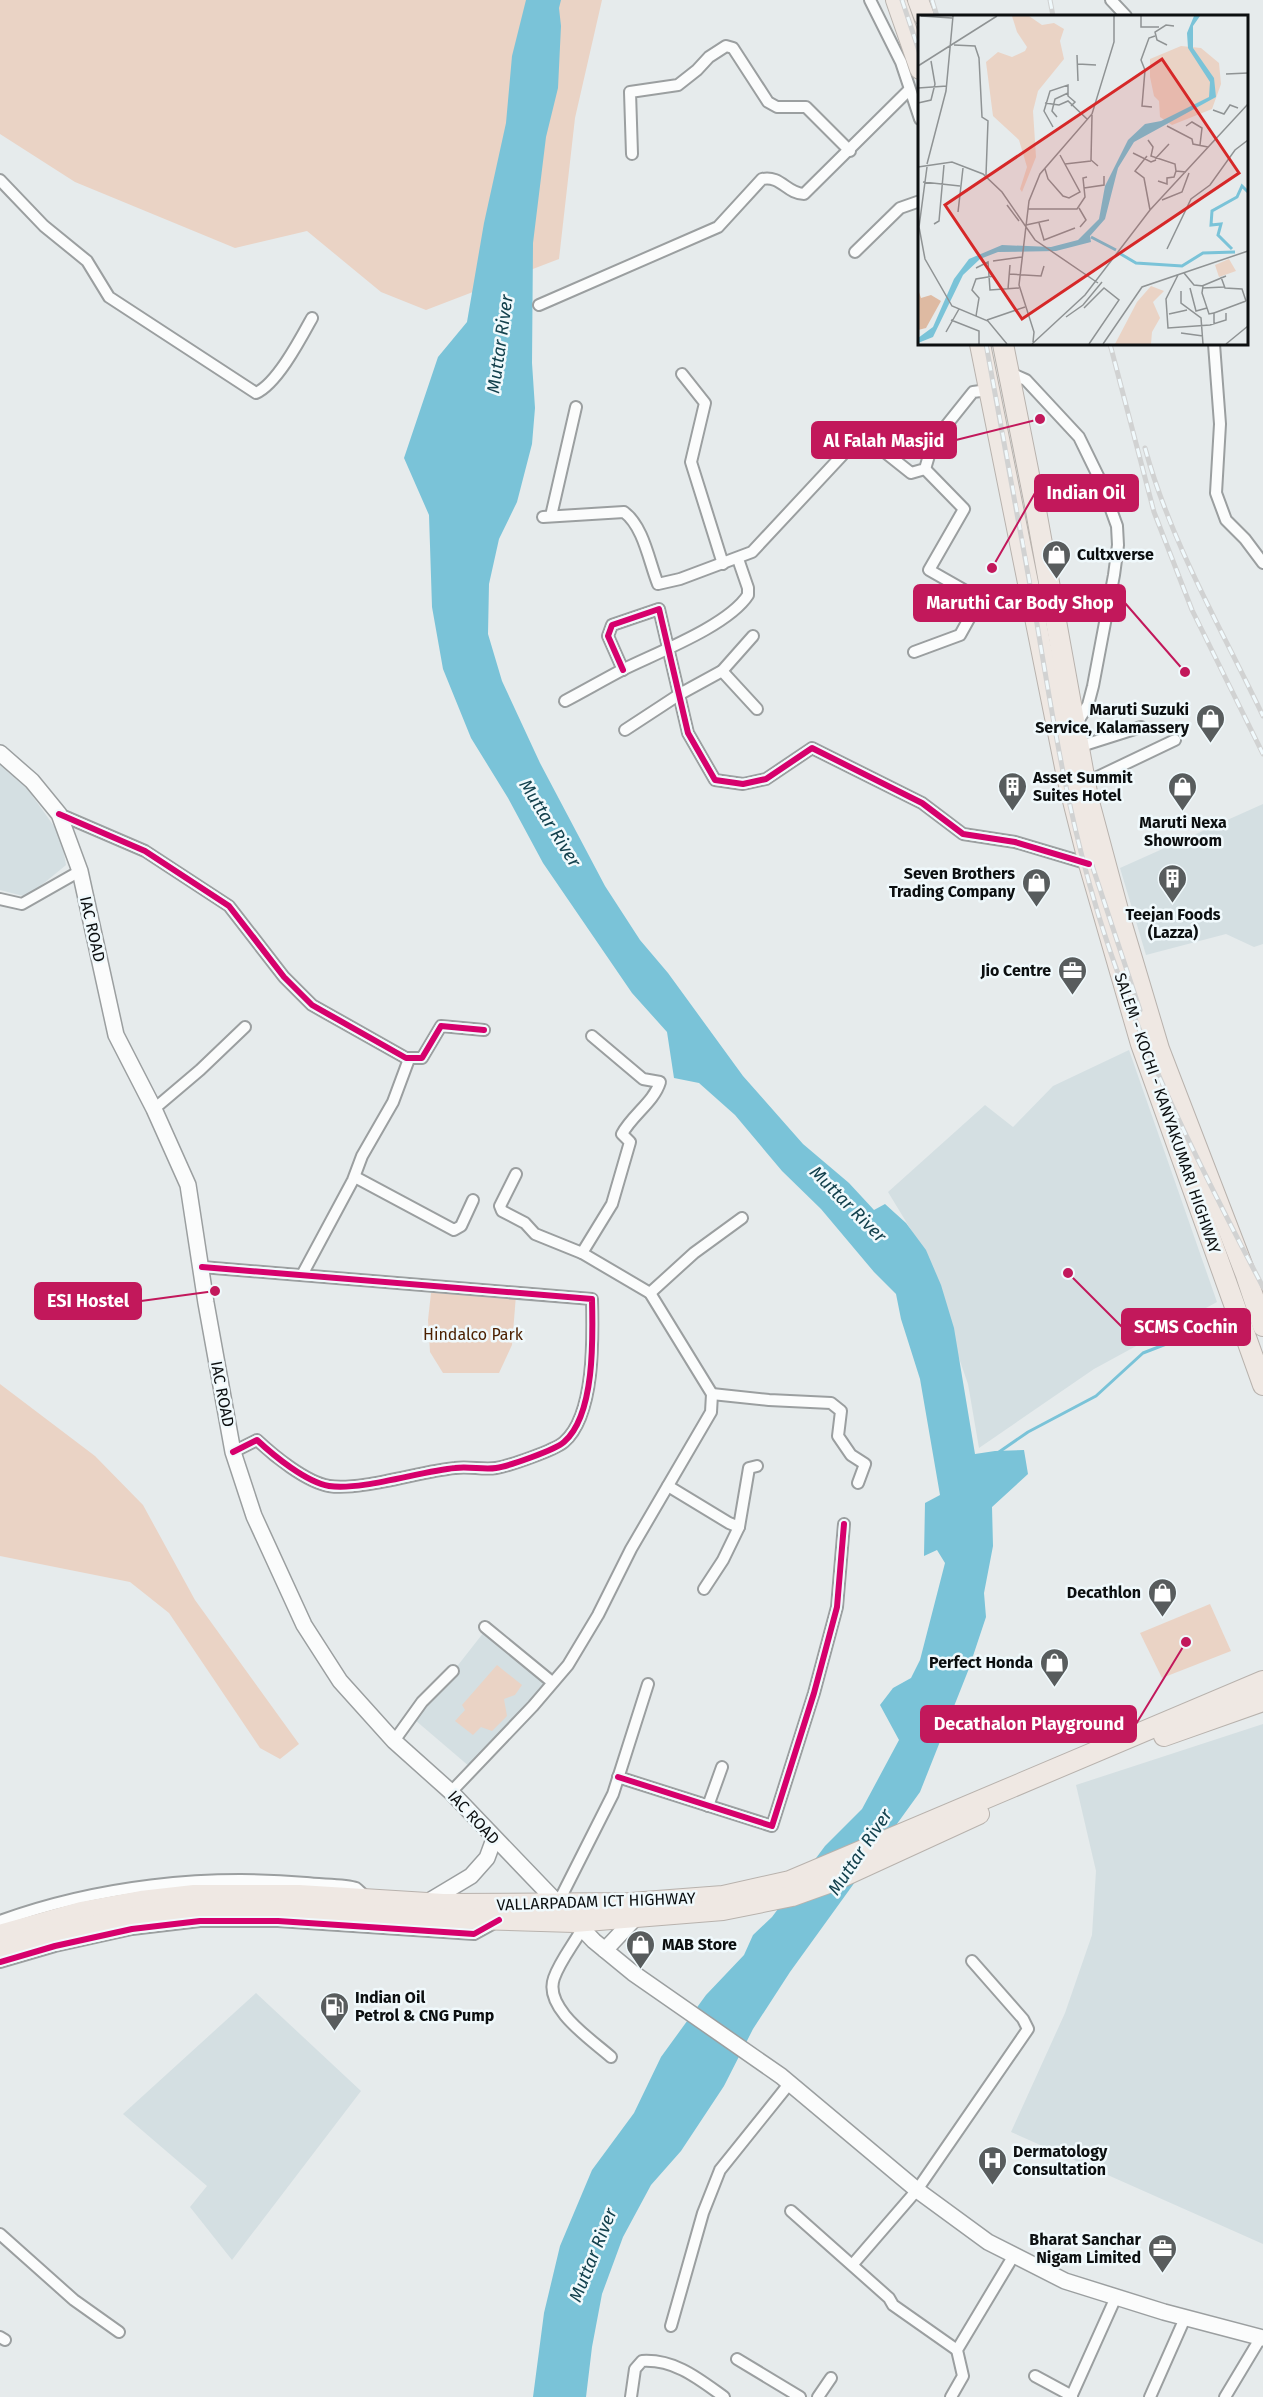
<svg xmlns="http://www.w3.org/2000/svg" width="1263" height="2397" viewBox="0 0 1263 2397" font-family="'Fira Sans',sans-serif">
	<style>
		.built { fill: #d4dfe2 }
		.green { fill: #ead3c5 }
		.water { fill: #7ac3d8 }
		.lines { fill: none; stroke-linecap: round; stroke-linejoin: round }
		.stream { stroke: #7ac3d8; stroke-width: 3 }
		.street-casing { stroke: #9b9fa0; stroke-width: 14 }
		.secondary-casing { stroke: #9b9fa0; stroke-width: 18 }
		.highway-casing { stroke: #b8b2ad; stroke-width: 22 }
		.street { stroke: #fbfcfc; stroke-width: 10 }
		.secondary { stroke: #fbfcfc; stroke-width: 15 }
		.highway { stroke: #efe8e3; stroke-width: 20 }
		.rail-casing { stroke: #d1d2d2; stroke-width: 5 }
		.rail { stroke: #f0f9fc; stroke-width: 3; stroke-dasharray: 9; stroke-linecap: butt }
		.cycleway-casing { stroke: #f0f9fc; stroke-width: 10 }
		.cycleway { stroke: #d6006c; stroke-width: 6 }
		.labels { text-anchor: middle; stroke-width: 5; stroke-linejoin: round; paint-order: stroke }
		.poi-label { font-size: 16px; font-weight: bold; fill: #0c0f10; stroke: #f0f9fc; text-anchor: end }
		.street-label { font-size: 16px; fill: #0c0f10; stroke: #f0f9fc }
		.park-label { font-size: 16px; fill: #4c2000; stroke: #f0f9fc }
		.water-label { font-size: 18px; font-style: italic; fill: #13414d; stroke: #f0f9fc }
		.inset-river { fill: none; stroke: #7ac3d8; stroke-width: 3 }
		.inset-road { fill: none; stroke: #8f9394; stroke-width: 1.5 }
		.view { fill: #d62828; fill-opacity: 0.15; stroke: #d62828; stroke-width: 3 }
		.inset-edge { fill: none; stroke: #0c0f10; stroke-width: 3 }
		.leader { fill: none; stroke: #c2185b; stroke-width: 2 }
		.callout-dot { fill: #c2185b; stroke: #f0f9fc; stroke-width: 2 }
		.callout { fill: #c2185b; stroke: #c2185b; stroke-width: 2 }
		.callout-label { font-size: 18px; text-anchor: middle; font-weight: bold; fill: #fff }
	</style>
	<rect width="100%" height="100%" fill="#e6ebec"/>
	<g class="built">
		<polygon points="0,765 26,787 61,836 66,865 27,897 0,890"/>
		<polygon points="1263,804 1263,944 1254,947 1226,934 1146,955 1120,868"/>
		<polygon points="1129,1050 1217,1302 1094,1369 979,1448 968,1384 919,1243 888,1192 985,1105 1013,1127 1053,1086"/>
		<polygon points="484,1632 547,1684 470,1767 415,1720"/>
		<polygon points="1263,1724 1263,2244 1011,2132 1065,2013 1092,1935 1096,1871 1076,1785"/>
		<polygon points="256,1993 361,2091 232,2260 190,2207 207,2186 123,2114"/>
	</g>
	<g class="green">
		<polygon points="0,0 602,0 575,118 559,259 426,310 381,292 307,231 235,248 75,182 0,134"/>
		<polygon points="431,1293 516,1295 512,1345 499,1373 443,1373 430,1352 428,1320"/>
		<polygon points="0,1384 95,1456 143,1505 195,1600 299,1744 280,1759 260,1748 169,1613 130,1582 0,1556"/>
		<polygon points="1210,1604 1231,1651 1162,1678 1140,1633"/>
		<polygon points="497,1665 522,1685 515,1695 504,1699 507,1716 492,1731 481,1727 473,1735 455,1721 465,1710 462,1705"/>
	</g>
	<polygon class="water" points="526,0 561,0 559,8 561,26 558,88 546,137 533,243 532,363 535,408 532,444 517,502 499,539 489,584 488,634 502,681 540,763 605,886 640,940 668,973 743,1076 803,1144 849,1183 874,1210 885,1204 906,1223 926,1250 941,1285 954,1328 975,1454 995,1451 1024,1450 1028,1474 992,1507 993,1546 984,1593 986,1617 968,1671 920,1792 790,1972 753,2029 724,2086 681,2151 651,2185 623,2237 602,2294 592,2347 586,2397 533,2397 544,2313 560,2246 592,2170 634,2113 661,2057 706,1995 744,1955 753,1935 772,1917 825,1846 862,1809 899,1740 880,1705 893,1688 911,1678 920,1660 945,1563 937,1550 924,1556 925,1503 940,1495 920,1379 901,1319 896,1294 874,1272 821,1209 782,1171 735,1115 699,1083 674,1078 667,1032 632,993 543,863 508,798 471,738 443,669 432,607 429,515 404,458 438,357 467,322 484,223 506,123 512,56"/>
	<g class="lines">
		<polyline class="stream" points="999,1452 1028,1432 1096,1396 1143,1353 1218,1324 1231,1321"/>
		<defs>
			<g id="street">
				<polyline points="870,0 901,62 920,119"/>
				<polyline points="1111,0 1126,16"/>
				<polyline points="632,154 630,92 678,85 697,70 709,57 726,46 733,48 768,102 777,107 806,107 850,151"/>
				<path d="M0 180 44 226 87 261 109 297 256 393C277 384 301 338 312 318"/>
				<polyline points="855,252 900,208 920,201"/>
				<path d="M539 305 718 227 762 179C781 175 787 194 804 194L909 90"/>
				<polyline points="1214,344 1220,424 1216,493 1226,520 1245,539 1263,563"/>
				<polyline points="1008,372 1026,380 1079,437 1101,482 1117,526 1118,545 1114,575 1093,686 1088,705 1075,726"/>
				<polyline points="682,374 705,403 691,462 723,564"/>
				<polyline points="551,516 576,407"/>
				<path d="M543 517 624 512C644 527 649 562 658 584L680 579 752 552 862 434 911 473 925 469 933 442 973 392 988 390"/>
				<polyline points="914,652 960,635 980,599 929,570 964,509 925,469"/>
				<polyline points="623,670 608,636 612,625 659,609 688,733 715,780 743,784 766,779 812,748 922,803 963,834 1015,842 1089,864"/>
				<polyline points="722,671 757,709"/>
				<path d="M565 701C584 691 603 680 622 670 656 653 728 626 748 595V588L738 559"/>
				<polyline points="625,730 680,694 722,671 753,636"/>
				<polyline points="1078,747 1141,727"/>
				<polyline points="1085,783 1175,740"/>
				<polyline points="59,814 145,851 229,906 284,977 312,1005 406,1058 422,1058 441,1026 484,1030"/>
				<polyline points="0,899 22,904 80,871"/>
				<polyline points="154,1109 200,1070 245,1027"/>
				<polyline points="355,1177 454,1230 461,1226 473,1200"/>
				<path d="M582 1253 612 1204 630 1142 622 1134C632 1115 654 1102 660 1082L643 1079 592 1036"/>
				<path d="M202 1267 592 1299C593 1338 595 1415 564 1442 555 1450 509 1466 496 1468 483 1470 469 1466 455 1468 421 1471 361 1491 329 1486 306 1482 274 1456 257 1440L233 1452"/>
				<polyline points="302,1275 353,1180 362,1156 393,1102 409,1059"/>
				<polyline points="650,1293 694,1253 742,1218"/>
				<polyline points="712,1394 769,1400 831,1403 841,1411 838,1436 851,1455 865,1464 858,1483"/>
				<polyline points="668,1486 729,1523 739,1527 749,1468 757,1466"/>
				<polyline points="704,1589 723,1560 739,1527"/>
				<polyline points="485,1627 552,1682"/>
				<polyline points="394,1741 422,1702 453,1671"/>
				<polyline points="618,1777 772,1826 814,1693 837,1607 844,1524"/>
				<polyline points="451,1792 533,1706 568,1665 598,1615 631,1549 711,1412 712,1394 650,1293 582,1253 535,1234 525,1223 502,1211 500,1206 516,1174"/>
				<polyline points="708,1806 722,1767"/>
				<polyline points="557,1905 613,1794 648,1684"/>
				<path d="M0 1921C97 1886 204 1874 306 1883 319 1885 345 1884 356 1888 359 1890 363 1895 366 1897"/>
				<path d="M582 1929C573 1945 560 1961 554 1978 543 2008 592 2040 611 2057"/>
				<polyline points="0,1962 55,1946 132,1929 200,1921 278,1921 474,1934 494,1923"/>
				<polyline points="791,2211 889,2298 893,2305 957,2350"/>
				<polyline points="0,2234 74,2300 119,2332"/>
				<polyline points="853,2264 917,2190 1028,2029 1023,2019 972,1961"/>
				<polyline points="671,2326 703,2213 720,2170 789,2084"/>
				<polyline points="0,2337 5,2340"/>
				<polyline points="737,2359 800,2397"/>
				<polyline points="1035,2376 1072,2396"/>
				<path d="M631 2397 635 2369 642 2361C675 2359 699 2379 724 2397"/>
				<polyline points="818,2397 831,2378"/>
				<polyline points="951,2397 963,2376 957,2350 1014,2255"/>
				<polyline points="1071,2397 1116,2297"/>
				<polyline points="1150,2397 1185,2318"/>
				<polyline points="1225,2397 1261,2337"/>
			</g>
			<g id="secondary">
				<polyline points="0,753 32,781 59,814 80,871 116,1035 154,1109 188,1185 206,1303 233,1452 254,1516 304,1625 340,1681 394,1741 451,1792 594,1941 633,1973 781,2076 917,2190 988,2242 1065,2281 1164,2312 1263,2338"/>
				<polyline points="426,1903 471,1876 487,1858 494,1839"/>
				<polyline points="605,1950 636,1917"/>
			</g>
			<g id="highway">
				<polyline points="896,0 920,69"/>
				<polyline points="918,0 924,16"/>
				<polyline points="980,344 1067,777 1089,864 1141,1044 1263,1385"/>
				<polyline points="1003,344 1035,505 1088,798 1122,925 1159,1049 1246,1275 1263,1326"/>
				<polyline points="1164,1736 1263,1701"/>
				<polyline points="0,1935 81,1912 141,1901 194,1895 299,1895 443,1904 631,1903 723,1896 790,1881 1263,1681"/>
				<polyline points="0,1952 37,1938 162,1911 228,1908 407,1917 574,1922 723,1910 792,1896 831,1882 979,1814"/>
			</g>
		</defs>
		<use href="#street" class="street-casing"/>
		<use href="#secondary" class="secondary-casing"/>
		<use href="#highway" class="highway-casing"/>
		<use href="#street" class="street"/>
		<use href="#secondary" class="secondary"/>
		<use href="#highway" class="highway"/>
		<defs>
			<g id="rail">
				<polyline points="902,0 920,54"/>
				<polyline points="932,0 937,16"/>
				<polyline points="1050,0 1053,16"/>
				<path d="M986 344C1003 435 1020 526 1036 618 1051 707 1065 798 1090 886 1129 1027 1195 1158 1263 1287"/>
				<polyline points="1110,344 1154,512 1192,610 1263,754"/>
				<path d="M1145 448C1171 543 1221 628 1263 716"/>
				<polyline points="1092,865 1140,1010"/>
			</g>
		</defs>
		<use href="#rail" class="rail-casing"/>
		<use href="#rail" class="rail"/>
		<defs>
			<g id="cycleway">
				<polyline points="623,670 608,636 612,625 659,609 688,733 715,780 743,784 766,779 812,748 922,803 963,834 1015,842 1089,864"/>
				<polyline points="59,814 145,851 229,906 284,977 312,1005 406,1058 422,1058 441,1026 484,1030"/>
				<path d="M202 1267 592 1299C593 1338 595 1415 564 1442 555 1450 509 1466 496 1468 483 1470 469 1466 455 1468 421 1471 361 1491 329 1486 306 1482 274 1456 257 1440L233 1452"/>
				<polyline points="618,1777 772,1826 814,1693 837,1607 844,1524"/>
				<polyline points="0,1962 55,1946 132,1929 200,1921 278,1921 474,1934 499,1920"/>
			</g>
		</defs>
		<use href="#cycleway" class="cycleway-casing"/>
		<use href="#cycleway" class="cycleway"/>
	</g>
	<defs>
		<symbol id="shop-pin" viewBox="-11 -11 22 30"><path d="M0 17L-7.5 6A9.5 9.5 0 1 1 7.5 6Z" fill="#585c5d" stroke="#f0f9fc"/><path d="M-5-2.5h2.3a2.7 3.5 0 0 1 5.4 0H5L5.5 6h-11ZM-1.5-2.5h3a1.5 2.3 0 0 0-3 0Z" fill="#fff"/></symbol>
		<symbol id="building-pin" viewBox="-11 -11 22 30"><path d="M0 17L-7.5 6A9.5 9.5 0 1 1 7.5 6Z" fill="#585c5d" stroke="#f0f9fc"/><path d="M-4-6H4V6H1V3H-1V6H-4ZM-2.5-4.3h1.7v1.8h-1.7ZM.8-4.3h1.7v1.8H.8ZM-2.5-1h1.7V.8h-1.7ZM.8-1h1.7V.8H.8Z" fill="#fff"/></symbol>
		<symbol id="office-pin" viewBox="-11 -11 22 30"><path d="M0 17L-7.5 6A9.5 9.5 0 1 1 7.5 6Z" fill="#585c5d" stroke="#f0f9fc"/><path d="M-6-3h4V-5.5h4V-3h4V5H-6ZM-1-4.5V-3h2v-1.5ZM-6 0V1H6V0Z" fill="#fff"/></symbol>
		<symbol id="fuel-pin" viewBox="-11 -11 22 30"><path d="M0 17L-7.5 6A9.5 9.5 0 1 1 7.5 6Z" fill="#585c5d" stroke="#f0f9fc"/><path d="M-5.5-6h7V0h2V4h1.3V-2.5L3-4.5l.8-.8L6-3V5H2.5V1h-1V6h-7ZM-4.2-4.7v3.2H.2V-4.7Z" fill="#fff"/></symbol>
		<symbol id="hospital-pin" viewBox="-11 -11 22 30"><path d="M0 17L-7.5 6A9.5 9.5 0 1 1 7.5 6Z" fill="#585c5d" stroke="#f0f9fc"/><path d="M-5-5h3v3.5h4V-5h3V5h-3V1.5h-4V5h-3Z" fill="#fff"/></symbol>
	</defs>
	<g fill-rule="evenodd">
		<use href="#shop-pin" x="1040" y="538" width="33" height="45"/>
		<use href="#shop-pin" x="1194" y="702" width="33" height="45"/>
		<use href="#building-pin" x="996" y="770" width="33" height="45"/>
		<use href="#shop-pin" x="1166" y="770" width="33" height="45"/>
		<use href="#building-pin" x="1156" y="862" width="33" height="45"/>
		<use href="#shop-pin" x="1020" y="866" width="33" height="45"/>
		<use href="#office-pin" x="1056" y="954" width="33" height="45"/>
		<use href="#shop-pin" x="1146" y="1576" width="33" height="45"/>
		<use href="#shop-pin" x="1038" y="1646" width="33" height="45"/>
		<use href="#shop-pin" x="624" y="1928" width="33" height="45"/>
		<use href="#fuel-pin" x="318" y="1990" width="33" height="45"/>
		<use href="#hospital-pin" x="976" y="2144" width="33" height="45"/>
		<use href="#office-pin" x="1146" y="2232" width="33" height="45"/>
	</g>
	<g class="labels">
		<g class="poi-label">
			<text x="1077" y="560" text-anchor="start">Cultxverse</text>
			<text x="1189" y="715">Maruti Suzuki<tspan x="1189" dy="18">Service, Kalamassery</tspan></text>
			<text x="1033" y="783" text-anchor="start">Asset Summit<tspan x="1033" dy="18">Suites Hotel</tspan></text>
			<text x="1183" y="828" text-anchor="middle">Maruti Nexa<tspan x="1183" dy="18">Showroom</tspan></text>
			<text x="1015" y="879">Seven Brothers<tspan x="1015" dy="18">Trading Company</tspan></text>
			<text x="1173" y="920" text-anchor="middle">Teejan Foods<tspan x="1173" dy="18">(Lazza)</tspan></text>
			<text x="1051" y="976">Jio Centre</text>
			<text x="1141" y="1598">Decathlon</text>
			<text x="1033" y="1668">Perfect Honda</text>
			<text x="662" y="1950" text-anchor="start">MAB Store</text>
			<text x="355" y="2003" text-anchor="start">Indian Oil<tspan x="355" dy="18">Petrol &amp; CNG Pump</tspan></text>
			<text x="1013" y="2157" text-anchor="start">Dermatology<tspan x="1013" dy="18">Consultation</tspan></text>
			<text x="1141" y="2245">Bharat Sanchar<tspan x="1141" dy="18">Nigam Limited</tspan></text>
		</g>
		<g class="street-label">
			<text transform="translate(93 929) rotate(77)" y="6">IAC ROAD</text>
			<text transform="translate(1168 1113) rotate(71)" y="6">SALEM - KOCHI - KANYAKUMARI HIGHWAY</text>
			<text transform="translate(223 1394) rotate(79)" y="6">IAC ROAD</text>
			<text transform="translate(474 1817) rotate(47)" y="6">IAC ROAD</text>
			<text transform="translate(596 1901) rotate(-2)" y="6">VALLARPADAM ICT HIGHWAY</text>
		</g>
		<g class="park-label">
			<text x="473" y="1340">Hindalco Park</text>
		</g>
		<g class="water-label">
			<text transform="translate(500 344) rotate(-82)" y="6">Muttar River</text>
			<text transform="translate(550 823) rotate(58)" y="6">Muttar River</text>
			<text transform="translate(848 1204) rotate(45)" y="6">Muttar River</text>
			<text transform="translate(860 1852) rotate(-56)" y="6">Muttar River</text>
			<text transform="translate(593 2255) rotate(-68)" y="6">Muttar River</text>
		</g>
	</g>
	<g transform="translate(918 15)">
		<rect width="330" height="330" fill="#e6ebec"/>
		<path d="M94 1H111L124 10 136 8 146 14 142 26 146 44 120 76 115 96 118 142 104 177 102 174 109 152 101 125 75 101 68 47 80 37 94 42 107 36 109 32 99 17ZM263 31 283 33 301 48 303 69 294 94 254 110 242 102 241 86 236 81 232 62V44ZM311 244 318 256 301 262 297 250ZM233 271 246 276 235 287 242 303 234 317 233 329H197L219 287Z" fill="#ead3c5"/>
		<path d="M0 274 3 283 13 280 23 286 8 313 0 315Z" fill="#debaa2"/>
		<path d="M276 1H282L275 11V33L296 63 298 82 216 127 200 153 187 204 172 221 173 227 138 236 80 237 62 244 45 260 15 322 0 328V323L15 312 36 264 51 244 84 230 133 232 160 225 181 204 187 171 210 125 227 109 243 106 291 82 292 67 270 33 269 18Z" fill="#7ac3d8"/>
		<path class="inset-river" d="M173 222 198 235M314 234 300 220 303 209 293 210 294 196 319 182 324 171 330 177M201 238 218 248 264 251 285 238 317 237"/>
		<path class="inset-road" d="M3 1 34 3M223 1V12H241M36 30 57 31 61 43 64 102 70 106 68 160M249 30 239 25 237 17 248 10 256 11M159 40 160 66M160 49 178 50M0 51 79 1M308 59 330 58M0 73 29 71M0 88 13 85 17 69 13 46M127 88 141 90 150 86 169 104M234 92 224 91 227 55 223 45 231 23 237 21M295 95 306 99 312 90 320 93M174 100 173 145 180 151M139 102 134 96 137 84 150 78M249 111 274 124 275 129 290 132M268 111 274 107 284 113 282 130M135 112 126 96 132 76 150 70V81L157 87 153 91M230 125 235 132 233 141 257 149 258 156 268 157M215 138 233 147 238 145M229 141 217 156 226 163 232 195M237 144 251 129M9 149 28 76 35 1M147 149 173 146M0 152 34 147 65 159 84 177 117 225 180 268M9 152 1 212 7 244 34 291 70 306 89 329M127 154 130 164 145 181 151 183 162 177 142 140M240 166 249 169V163L256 162 258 156M5 167 42 171M166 173 186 170V161M244 185 264 177 271 158M89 190 101 206M161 193 168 205 162 212M110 194H159L167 182 165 163 169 162M40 197 45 153M121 208 126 225 157 213M16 209 21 206 26 150M108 210 131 205M249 234 273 184 292 170 317 135 330 125M75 246 104 242M58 253 70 247 72 275 101 273M266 258 276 270 285 271 284 278 291 299 296 298V309M91 259 123 261 126 251M260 260 248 284 250 313 292 310 308 305V298M303 262 307 273 324 274 328 286M284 271 308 261M272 273 278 296 289 293M285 273 306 272M90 274 92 250M263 276V288L283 303 285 329M166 293 186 273 201 285 171 329M296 298 328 286M251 299 269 295M58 301 61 283 54 275 58 264 76 261M148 302 165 290 184 267M33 305 61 316V329M69 305 107 292M28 317 41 294M263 318 285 321M115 327 116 317 101 270 111 186 122 159 174 99 196 27V1M114 329 167 280 232 195 330 89M185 329 224 272 330 236M308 329 330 311"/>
		<path class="view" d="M244 44 321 158 104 304 27 190Z"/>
		<rect width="330" height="330" class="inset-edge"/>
	</g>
	<path class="leader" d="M1040 419L956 440M992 568L1035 493M1185 672L1125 603M215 1291L141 1301M1068 1273L1122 1327M1186 1642L1136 1724"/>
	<g class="callout-dot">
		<circle cx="1040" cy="419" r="6"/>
		<circle cx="992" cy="568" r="6"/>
		<circle cx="1185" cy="672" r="6"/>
		<circle cx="215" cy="1291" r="6"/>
		<circle cx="1068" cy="1273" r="6"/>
		<circle cx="1186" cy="1642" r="6"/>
	</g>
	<g class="callout">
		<rect x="812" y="422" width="144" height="36" rx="6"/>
		<rect x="1035" y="475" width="103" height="36" rx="6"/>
		<rect x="914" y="585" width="211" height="36" rx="6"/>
		<rect x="35" y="1283" width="106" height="36" rx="6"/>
		<rect x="1122" y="1309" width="128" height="36" rx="6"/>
		<rect x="921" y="1706" width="215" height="36" rx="6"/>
	</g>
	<g class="callout-label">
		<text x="884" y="447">Al Falah Masjid</text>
		<text x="1086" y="499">Indian Oil</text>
		<text x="1020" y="609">Maruthi Car Body Shop</text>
		<text x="88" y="1307">ESI Hostel</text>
		<text x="1186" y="1333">SCMS Cochin</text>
		<text x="1029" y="1730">Decathalon Playground</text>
	</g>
</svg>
